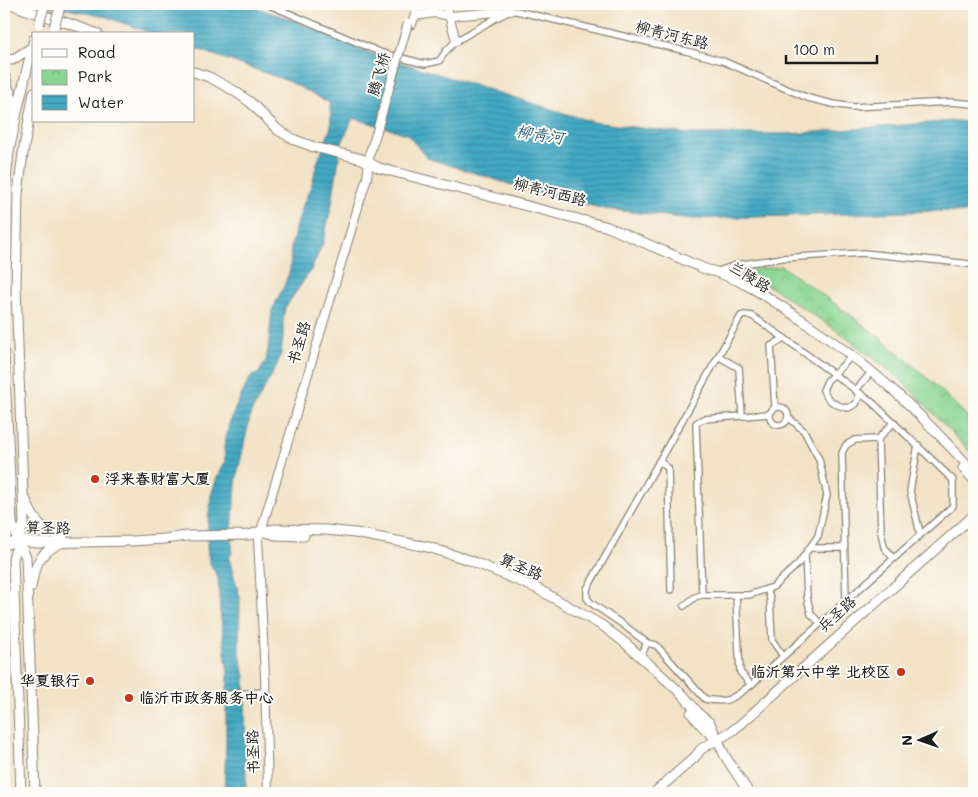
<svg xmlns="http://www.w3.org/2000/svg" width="978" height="797" viewBox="0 0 978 797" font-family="Mali,'LXGW WenKai TC',sans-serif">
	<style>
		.park { fill: url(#park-crowns); stroke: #537958 }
		.water { fill: url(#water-rules); stroke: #306270 }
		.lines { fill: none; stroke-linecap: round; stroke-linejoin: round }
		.minor-casing { stroke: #877f71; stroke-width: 8 }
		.tertiary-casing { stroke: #877f71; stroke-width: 10 }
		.secondary-casing { stroke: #877f71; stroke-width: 11 }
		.primary-casing { stroke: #877f71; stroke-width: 11 }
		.minor { stroke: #fff; stroke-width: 5.5 }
		.tertiary { stroke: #fff; stroke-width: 8 }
		.secondary { stroke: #fff; stroke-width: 9 }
		.primary { stroke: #fff; stroke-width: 9 }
		.tertiary-bridge-casing { stroke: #877f71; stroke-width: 10; stroke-linecap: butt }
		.primary-bridge-casing { stroke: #877f71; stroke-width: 11; stroke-linecap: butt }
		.tertiary-bridge { stroke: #fff; stroke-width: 8 }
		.primary-bridge { stroke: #fff; stroke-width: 9 }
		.poi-dot { fill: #c8321e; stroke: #fdfcf7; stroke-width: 2 }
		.labels { text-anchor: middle; stroke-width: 4; stroke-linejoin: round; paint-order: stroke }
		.street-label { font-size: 15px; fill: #1c1c1c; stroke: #fdfcf7 }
		.poi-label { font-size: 15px; font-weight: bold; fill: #1c1c1c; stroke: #fdfcf7; text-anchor: start }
		.water-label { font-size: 16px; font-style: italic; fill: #306270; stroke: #fdfcf7 }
	</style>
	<defs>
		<pattern id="park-crowns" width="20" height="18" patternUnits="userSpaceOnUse" patternTransform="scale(1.25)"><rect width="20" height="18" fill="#8ad693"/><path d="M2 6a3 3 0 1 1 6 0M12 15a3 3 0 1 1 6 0" fill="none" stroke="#76b77e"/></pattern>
		<pattern id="water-rules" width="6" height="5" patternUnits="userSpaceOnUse" patternTransform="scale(1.25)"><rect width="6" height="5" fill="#43a9c3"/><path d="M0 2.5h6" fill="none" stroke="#37899e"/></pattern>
	</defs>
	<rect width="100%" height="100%" fill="#fdfcf7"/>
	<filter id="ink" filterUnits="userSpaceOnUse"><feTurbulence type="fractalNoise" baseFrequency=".02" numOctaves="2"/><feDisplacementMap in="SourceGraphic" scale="10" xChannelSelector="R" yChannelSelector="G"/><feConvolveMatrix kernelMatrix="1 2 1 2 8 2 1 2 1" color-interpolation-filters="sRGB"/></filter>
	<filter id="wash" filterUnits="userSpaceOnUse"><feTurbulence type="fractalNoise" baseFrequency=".0096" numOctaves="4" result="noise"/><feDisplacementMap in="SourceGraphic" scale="20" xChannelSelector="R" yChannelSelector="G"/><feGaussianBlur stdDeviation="1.12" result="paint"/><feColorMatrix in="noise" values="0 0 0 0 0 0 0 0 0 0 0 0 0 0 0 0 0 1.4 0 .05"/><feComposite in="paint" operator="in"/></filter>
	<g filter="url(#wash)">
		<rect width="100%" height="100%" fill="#f2e2c6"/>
		<path class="park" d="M781 266C805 283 829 299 853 317 896 349 937 385 974 423V456L899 378 836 330 771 287 741 272Z"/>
		<polygon class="water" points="42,4 244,4 296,21 367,52 593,122 688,134 790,134 955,121 974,122 974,213 938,211 692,219 605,209 534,192 427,158 407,134 353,118 341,145 332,203 323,243 311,270 285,308 283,321 283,338 281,353 277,365 251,413 237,476 233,516 232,552 229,559 240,597 239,649 245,677 246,793 224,793 226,744 226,707 228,674 220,611 218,578 209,561 207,547 208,522 211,495 219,472 225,461 224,447 229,424 238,402 251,376 258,374 266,361 269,342 272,310 284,286 290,270 291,246 297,225 303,205 313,181 316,166 331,127 330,103 288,81 194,48 194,34 153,34 107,17"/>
	</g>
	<g filter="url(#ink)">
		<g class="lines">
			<defs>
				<g id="minor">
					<polyline points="267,4 382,53 425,64 439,61 446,51 456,41 496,18 510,11 517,11 686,51 723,61 782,87 808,98 833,104 853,107 951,102 974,104"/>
					<polyline points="715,272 736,265 756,262 782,258 863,253 962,263 974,265"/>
					<polyline points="718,356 739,368 742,416"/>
					<path d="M848 360 827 381 823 390C827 401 837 406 848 408L856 404 859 397 856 390 868 376"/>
					<polyline points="775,407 771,346 784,338"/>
					<circle cx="779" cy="416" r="9"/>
					<polyline points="878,439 881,532 884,547 893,558"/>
					<polyline points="918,445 910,491 920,533"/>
					<polyline points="659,461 668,468 671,590"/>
					<polyline points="810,548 844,548"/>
					<polyline points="805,555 807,597 811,614 820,623"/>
					<polyline points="767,589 770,598 772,640 783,656"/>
					<polyline points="702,595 696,423 703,419 770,414"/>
					<polyline points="736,596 740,672 751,685"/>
					<polyline points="846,600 842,453 846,445 855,440 878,439 894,422"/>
					<polyline points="684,606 695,597 702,595 749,595 773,587 798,564 818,536 827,495 819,459 804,431 788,417"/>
					<path d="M641 656 647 643 625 626 591 603 587 598V589L741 316 745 315 752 316 784 338 872 402 953 480V506L751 685C733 698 729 704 705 699L656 645 647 643"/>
					<polyline points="218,695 265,692"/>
				</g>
				<g id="tertiary">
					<polyline points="446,4 456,41"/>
					<polyline points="415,16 435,13 450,16 510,11"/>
					<polyline points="412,24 418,4"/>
					<polyline points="268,793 265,677 258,539 261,531 361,197 367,178 370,152 376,134"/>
				</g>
				<g id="secondary">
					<path d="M11 4C40 16 70 22 98 34"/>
					<path d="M194 72 209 77 233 90 250 102 278 130 295 140 314 147 362 159 379 168 574 218 608 227 705 269C736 276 763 294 790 312 826 336 861 361 893 390 922 416 948 444 974 472"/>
					<polyline points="963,468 974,480"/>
					<polyline points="265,532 276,535 304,536"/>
					<polyline points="18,541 37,543 131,541 164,539 187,536 249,535 261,531 276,529 326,530 355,533 428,547 469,560 536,588 603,626 625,643 650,665 683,695 700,715 710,723 725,756 749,793"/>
					<polyline points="691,713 704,728 715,738"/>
					<polyline points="654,793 695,757 701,749 732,731 742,723 974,515"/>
				</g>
				<g id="primary">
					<polyline points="4,59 12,60 31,48"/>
					<polyline points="4,74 12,99 11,122"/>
					<polyline points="4,199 9,152 17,112 34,39"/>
					<polyline points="4,353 12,523 18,541 26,557 35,793"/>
					<path d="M26 500C30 512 36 523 47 530 52 533 58 535 63 537"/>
					<polyline points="4,545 18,541"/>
					<path d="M31 587C35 563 40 552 63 542"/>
					<polyline points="4,590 12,610"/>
					<polyline points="21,793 13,559 24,523 16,286 18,194 23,153 34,92"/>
				</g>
			</defs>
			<use href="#minor" class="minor-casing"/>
			<use href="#tertiary" class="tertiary-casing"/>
			<use href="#secondary" class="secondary-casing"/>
			<use href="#primary" class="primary-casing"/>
			<use href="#minor" class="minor"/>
			<use href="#tertiary" class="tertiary"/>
			<use href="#secondary" class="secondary"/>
			<use href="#primary" class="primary"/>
			<defs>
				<polyline id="tertiary-bridge" points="376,134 408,23"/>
				<g id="primary-bridge">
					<polyline points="39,24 45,4"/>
					<polyline points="54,27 61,4"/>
				</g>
			</defs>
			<use href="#tertiary-bridge" class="tertiary-bridge-casing"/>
			<use href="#primary-bridge" class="primary-bridge-casing"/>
			<use href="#tertiary-bridge" class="tertiary-bridge"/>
			<use href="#primary-bridge" class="primary-bridge"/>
		</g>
	</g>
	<g class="poi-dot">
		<circle cx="95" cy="479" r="5"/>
		<circle cx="901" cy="672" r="5"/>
		<circle cx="90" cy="681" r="5"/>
		<circle cx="129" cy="698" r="5"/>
	</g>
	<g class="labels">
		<g class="street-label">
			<text transform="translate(672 35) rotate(14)" y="5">柳青河东路</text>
			<text transform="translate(379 74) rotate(-74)" y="5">腾飞桥</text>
			<text transform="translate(550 192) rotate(14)" y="5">柳青河西路</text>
			<text transform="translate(750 277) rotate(32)" y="5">兰陵路</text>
			<text transform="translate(299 343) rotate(-73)" y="5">书圣路</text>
			<text transform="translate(48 528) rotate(1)" y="5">算圣路</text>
			<text transform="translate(521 567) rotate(23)" y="5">算圣路</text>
			<text transform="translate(837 614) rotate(-42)" y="5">兵圣路</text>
			<text transform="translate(253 752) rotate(-91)" y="5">书圣路</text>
		</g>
		<g class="poi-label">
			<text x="105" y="484">浮来春财富大厦</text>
			<text x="891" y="677" text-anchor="end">临沂第六中学 北校区</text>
			<text x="80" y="686" text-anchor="end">华夏银行</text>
			<text x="139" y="703">临沂市政务服务中心</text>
		</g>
		<g class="water-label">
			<text transform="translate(540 134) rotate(9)" y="6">柳青河</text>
		</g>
	</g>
	<rect width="978" height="797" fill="none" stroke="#fdfcf7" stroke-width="20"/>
	<rect x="32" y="32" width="162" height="90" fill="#fdfcf7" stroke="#a3a29f"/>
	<rect x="42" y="49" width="25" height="8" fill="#ffffff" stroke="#a3a29f"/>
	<text x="78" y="58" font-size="15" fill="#1c1c1c">Road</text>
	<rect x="42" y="70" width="25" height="15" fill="url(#park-crowns)" stroke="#a3a29f"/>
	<text x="78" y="82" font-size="15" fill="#1c1c1c">Park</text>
	<rect x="42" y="95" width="25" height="15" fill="url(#water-rules)" stroke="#a3a29f"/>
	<text x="78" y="108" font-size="15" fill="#1c1c1c">Water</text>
	<g transform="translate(920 740) rotate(268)" stroke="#fdfcf7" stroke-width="4" paint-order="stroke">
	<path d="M0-4L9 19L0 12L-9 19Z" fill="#1c1c1c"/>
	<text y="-8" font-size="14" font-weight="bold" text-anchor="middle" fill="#1c1c1c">N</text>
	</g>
	<path d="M786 55v8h91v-8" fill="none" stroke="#1c1c1c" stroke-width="2.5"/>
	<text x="793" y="55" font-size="15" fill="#1c1c1c" stroke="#fdfcf7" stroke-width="4" paint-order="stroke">100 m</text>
</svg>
